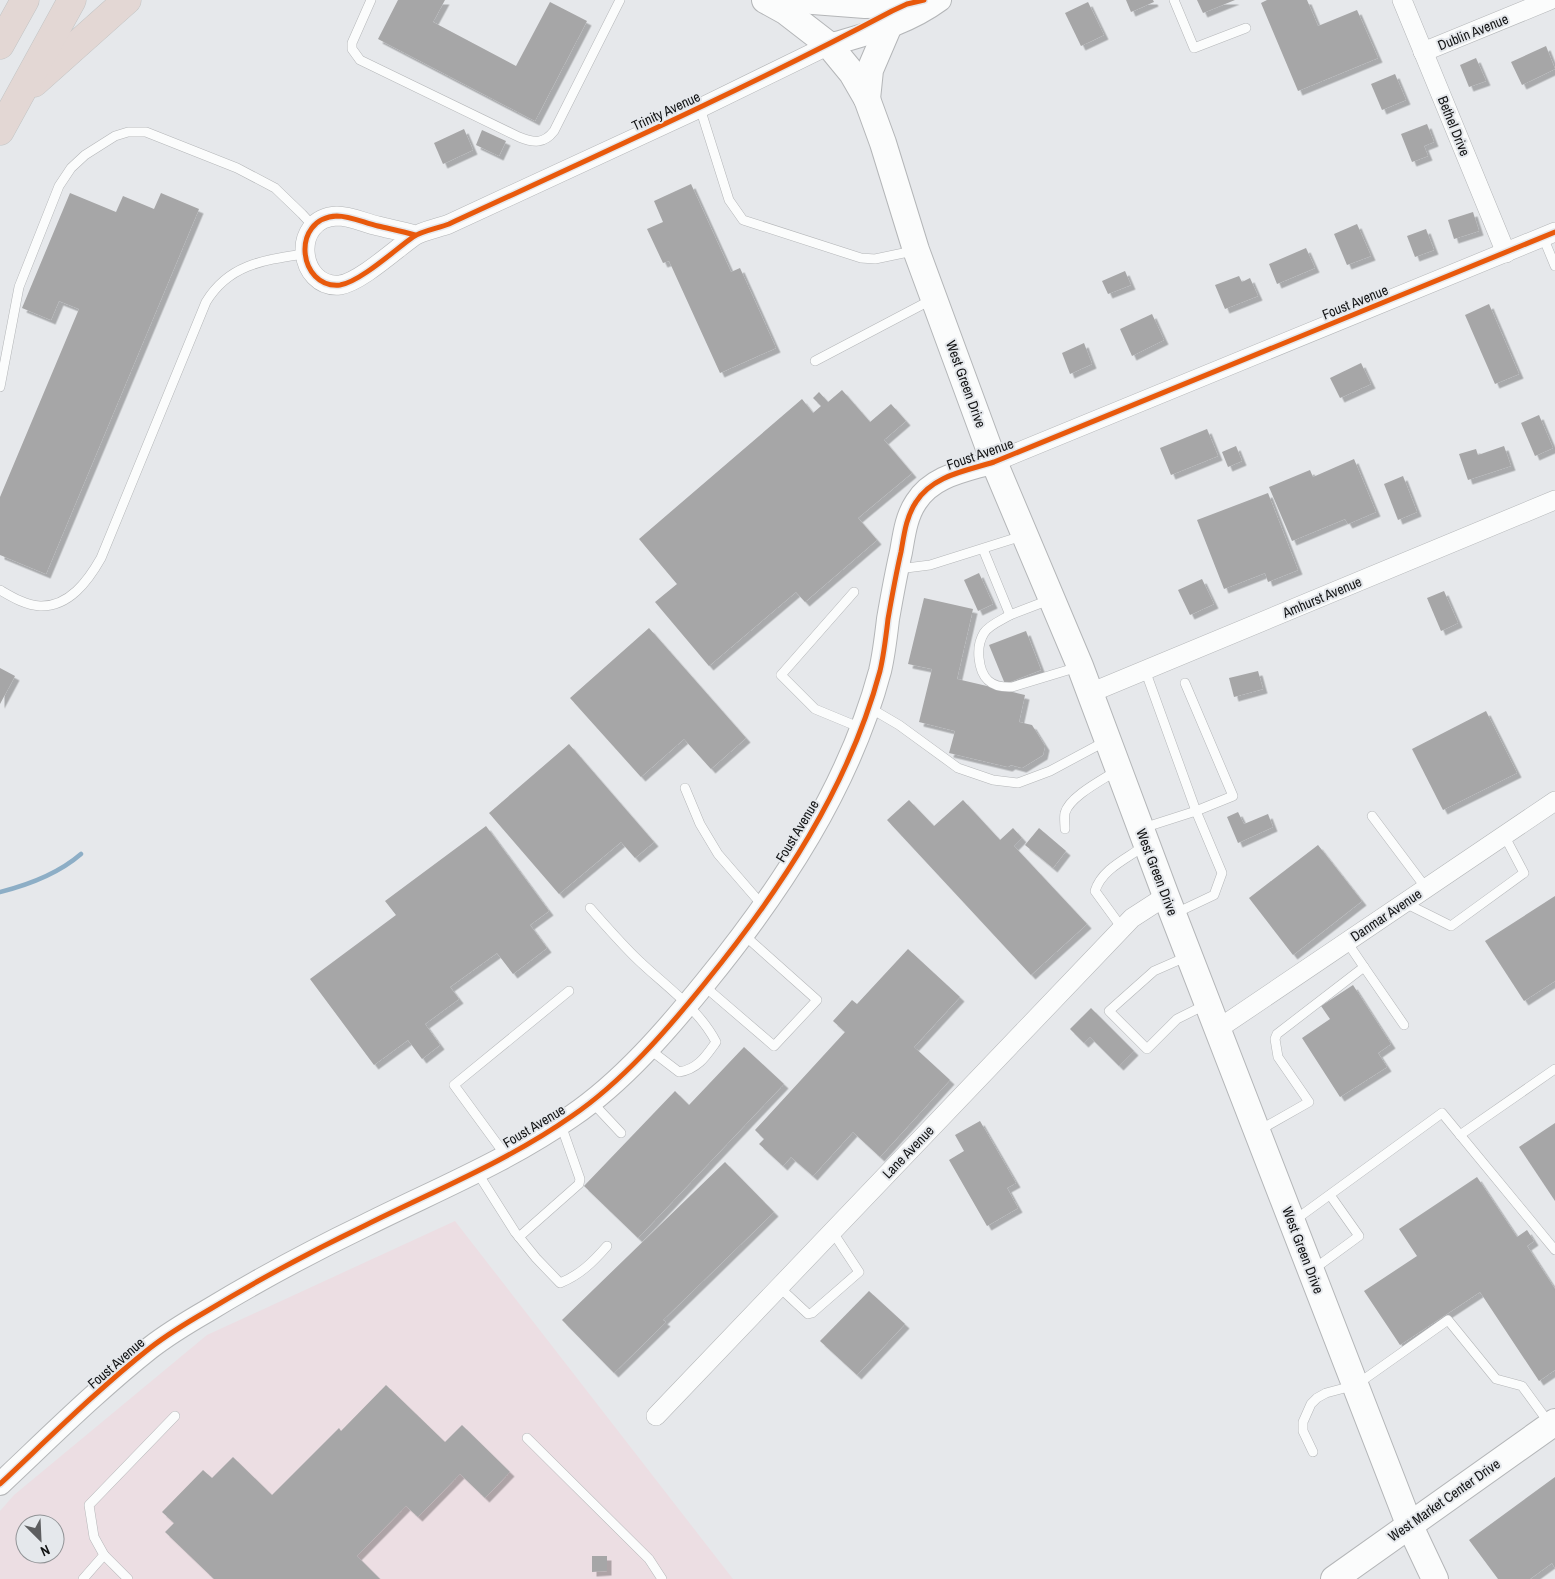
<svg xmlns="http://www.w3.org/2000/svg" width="1555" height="1579" viewBox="0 0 1555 1579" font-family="'Archivo Narrow',sans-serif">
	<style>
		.industrial { fill: #ecdee3; fill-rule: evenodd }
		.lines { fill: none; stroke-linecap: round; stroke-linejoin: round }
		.stream { stroke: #8daec6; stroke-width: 4.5 }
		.building { fill: #a6a6a7; filter: url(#shadow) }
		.service-casing { stroke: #b4b6b8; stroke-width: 10 }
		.minor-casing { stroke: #b4b6b8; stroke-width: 20 }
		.tertiary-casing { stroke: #b4b6b8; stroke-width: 24 }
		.secondary-casing { stroke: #b4b6b8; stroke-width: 28 }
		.motorway-casing { stroke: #c2c4c4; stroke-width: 29 }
		.service { stroke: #fbfcfc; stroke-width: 9 }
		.minor { stroke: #fbfcfc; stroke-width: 19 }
		.tertiary { stroke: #fbfcfc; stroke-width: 22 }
		.secondary { stroke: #fbfcfc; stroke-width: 26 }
		.motorway { stroke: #e3d7d4; stroke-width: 28 }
		.cycleway-casing { stroke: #e5e8ec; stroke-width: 8 }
		.cycleway { stroke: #e8590c; stroke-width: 5 }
		.labels { text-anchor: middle; stroke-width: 4; stroke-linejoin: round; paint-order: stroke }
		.street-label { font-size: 14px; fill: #131415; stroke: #e5e8ec }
	</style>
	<defs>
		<filter id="shadow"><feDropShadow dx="4.5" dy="4.5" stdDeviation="0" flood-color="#0004"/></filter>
	</defs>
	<rect width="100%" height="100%" fill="#e6e8eb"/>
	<path class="industrial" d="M455 1221 733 1579H0V1511L14 1495 207 1335ZM25 1524H55V1554H25Z"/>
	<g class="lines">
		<path class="stream" d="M0 892C28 885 59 873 81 854"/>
	</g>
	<g class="building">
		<polygon points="398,0 445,0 433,22 516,66 550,2 587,21 535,121 378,39"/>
		<polygon points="1126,0 1153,0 1154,2 1131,12"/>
		<polygon points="1197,0 1235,0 1203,13"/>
		<polygon points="1267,0 1307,0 1318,26 1357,10 1378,58 1298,91 1261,3"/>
		<polygon points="1088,2 1104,35 1081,46 1065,13"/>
		<polygon points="1546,46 1555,69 1522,85 1511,62"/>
		<polygon points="1476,58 1486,81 1469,87 1460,65"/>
		<polygon points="1395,74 1406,100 1382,110 1371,84"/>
		<polygon points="1427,124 1434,142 1424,146 1428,156 1412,162 1401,134"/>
		<polygon points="464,129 473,150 443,164 434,143"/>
		<polygon points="482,130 506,141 499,156 476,145"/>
		<polygon points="691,184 731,272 740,268 776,348 720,373 669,261 663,263 647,229 663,222 654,201"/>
		<polygon points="70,193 116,212 123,196 154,209 161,193 199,209 46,574 0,555 0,497 79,309 59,301 51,320 22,308"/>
		<polygon points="1473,212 1479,231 1454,239 1448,220"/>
		<polygon points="1357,224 1371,256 1347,265 1334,234"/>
		<polygon points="1426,229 1434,250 1415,257 1407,236"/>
		<polygon points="1306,248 1315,268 1277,284 1269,264"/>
		<polygon points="1125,271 1131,285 1108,294 1102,281"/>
		<polygon points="1239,276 1242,282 1250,278 1258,296 1225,309 1215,285"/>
		<polygon points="1489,304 1519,374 1495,384 1465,315"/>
		<polygon points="1152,314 1164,340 1132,356 1120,329"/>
		<polygon points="1084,343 1092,364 1070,374 1062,353"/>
		<polygon points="1361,363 1371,384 1340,398 1330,378"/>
		<polygon points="842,390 870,422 891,404 906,421 884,440 912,473 858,518 877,540 805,602 796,592 709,666 655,602 677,584 639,539 802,399 813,413 821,406 813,398 819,392 828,402"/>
		<polygon points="1539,415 1553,448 1535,456 1521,423"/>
		<polygon points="1207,429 1218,456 1171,475 1160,448"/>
		<polygon points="1236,446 1242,461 1228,467 1222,452"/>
		<polygon points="1504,446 1511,466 1468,480 1459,454 1476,449 1478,455"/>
		<polygon points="1354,459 1376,512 1348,524 1345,519 1292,541 1269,487 1310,470 1313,477"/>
		<polygon points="1403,476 1417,512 1398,520 1384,484"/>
		<polygon points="1268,493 1298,570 1268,582 1265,573 1224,589 1197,520"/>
		<polygon points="979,573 993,604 978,611 964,580"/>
		<polygon points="1202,579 1214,604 1190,615 1178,590"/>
		<polygon points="1444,591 1458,623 1441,631 1427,598"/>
		<polygon points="924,598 973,609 957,679 1025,695 1019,722 1032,725 1045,746 1043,755 1022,768 1011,765 1008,767 949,753 955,731 919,722 932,669 908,664"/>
		<polygon points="649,628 746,738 711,769 684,739 641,777 570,698"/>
		<polygon points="1026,631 1041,670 1005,684 989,645"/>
		<polygon points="0,668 15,676 0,704"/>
		<polygon points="1258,671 1263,689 1234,697 1229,678"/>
		<polygon points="1486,711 1517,773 1443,810 1412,749"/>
		<polygon points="569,744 654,842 635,858 621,842 559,894 489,813"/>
		<polygon points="909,800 934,826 963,800 1000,840 1013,828 1022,838 1014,846 1087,924 1031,975 887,820"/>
		<polygon points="1238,812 1244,824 1268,814 1273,827 1238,843 1227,817"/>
		<polygon points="486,826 549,911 530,925 547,948 513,974 497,953 450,987 459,999 425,1024 440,1045 422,1059 408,1040 374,1065 310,979 396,915 385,901"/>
		<polygon points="1039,828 1066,851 1053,868 1025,845"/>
		<polygon points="1318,845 1362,901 1293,955 1249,898"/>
		<polygon points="1555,896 1555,981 1524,1001 1485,941"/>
		<polygon points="908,949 960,997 914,1047 950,1080 880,1157 853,1132 813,1176 791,1157 783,1166 759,1144 764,1139 755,1130 845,1032 833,1021 852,1000 857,1004"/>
		<polygon points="1353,985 1391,1044 1378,1053 1387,1067 1340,1097 1302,1038 1330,1019 1321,1006"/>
		<polygon points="1091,1008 1134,1051 1119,1066 1090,1037 1084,1043 1070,1029"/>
		<polygon points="744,1047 784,1084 638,1238 584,1186 675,1091 689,1105"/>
		<polygon points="980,1121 1016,1183 1007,1188 1018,1208 987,1226 949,1160 964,1151 955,1135"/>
		<polygon points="1555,1123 1555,1201 1519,1147"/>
		<polygon points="725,1162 774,1212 663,1320 666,1322 614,1373 562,1320"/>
		<polygon points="1477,1177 1517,1237 1527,1230 1534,1241 1527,1246 1555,1289 1555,1370 1539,1381 1480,1292 1400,1345 1364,1291 1417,1256 1399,1229"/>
		<polygon points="869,1291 905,1324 857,1375 820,1341"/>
		<polygon points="386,1385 445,1442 462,1425 510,1472 485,1498 460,1474 418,1517 406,1506 357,1556 380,1579 214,1579 165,1532 174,1523 162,1512 203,1470 212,1478 233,1457 272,1495 339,1428 341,1431"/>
		<polygon points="1555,1477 1555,1568 1552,1563 1530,1579 1498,1579 1469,1540"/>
		<polygon points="592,1556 607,1556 607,1571 592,1572"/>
	</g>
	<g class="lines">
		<defs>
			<g id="service">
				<path d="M371 0 352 43V49L360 60 519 137C534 143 544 144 554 131L620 0"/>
				<polyline points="1174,0 1194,48 1246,28"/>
				<polyline points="700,108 729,200 743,220 861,258 875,259 913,251"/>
				<polyline points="1543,237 1555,266"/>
				<polyline points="815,361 931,300"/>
				<polyline points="0,387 19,287 59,186 71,168 85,155 115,136 128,132 146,132 237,168 275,188 302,214 314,227"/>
				<polyline points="983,549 1010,615 1049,600"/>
				<polyline points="898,569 930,565 1022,536"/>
				<path d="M0 590C12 597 25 605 40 606 69 607 88 581 101 558L206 302C229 264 264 260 305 254"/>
				<polyline points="854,592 781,675 815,709 861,728"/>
				<path d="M1010 615C1002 620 989 625 984 633 979 641 978 648 979 658 981 679 991 688 1012 687L1078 667"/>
				<polyline points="1145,670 1196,811 1233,796 1185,683"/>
				<polyline points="870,708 899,725 958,768 993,780 1018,783 1050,771 1106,741"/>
				<polyline points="685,788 700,824 718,854 763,906"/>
				<polyline points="1372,816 1426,888"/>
				<polyline points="1143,828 1196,811 1222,873 1214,895 1176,913"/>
				<path d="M1065 829C1065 824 1064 818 1065 813 1069 797 1102 780 1116 771"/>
				<polyline points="1405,903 1451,926 1524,873 1504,835"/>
				<path d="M590 908C604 924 619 941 634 956 661 983 698 1007 716 1042 706 1056 698 1069 679 1072L649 1049"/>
				<path d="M1122 928 1095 891C1102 869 1126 859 1144 846"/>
				<polyline points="1186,957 1154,971 1109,1011 1147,1049 1177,1019 1205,1005"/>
				<polyline points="1364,967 1404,1025"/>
				<polyline points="703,985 774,1046 817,1000 743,934"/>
				<polyline points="591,1101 621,1133"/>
				<polyline points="1258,1131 1309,1102 1278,1057 1275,1039 1277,1034 1364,967 1347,942"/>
				<polyline points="1460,1135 1555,1069"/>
				<polyline points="506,1156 454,1085 569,991"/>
				<path d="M477 1172 515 1232 536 1258 560 1283C580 1275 593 1262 607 1246"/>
				<polyline points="1295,1220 1442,1113 1555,1250"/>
				<polyline points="519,1237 579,1184 580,1179 561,1125"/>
				<polyline points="1314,1269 1359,1236 1330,1195"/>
				<polyline points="779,1287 808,1314 812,1313 859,1272 832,1231"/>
				<polyline points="527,1438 649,1559 662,1579"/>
				<polyline points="1313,1452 1303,1431 1303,1422 1311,1404 1317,1398 1326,1393 1356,1385 1448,1320 1496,1379 1522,1386 1549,1423"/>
				<polyline points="104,1555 128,1579"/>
				<polyline points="83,1579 104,1555 94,1537 89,1505 175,1416"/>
			</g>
			<g id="minor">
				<polyline points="1402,0 1506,253"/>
				<polyline points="1423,52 1550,0"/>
				<path d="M415 235C402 231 390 229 378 226 365 223 350 216 337 216 290 218 298 289 340 285 360 282 396 249 413 237 421 231 439 228 449 224L700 108 829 45"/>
				<polyline points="994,462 1555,232"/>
				<polyline points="1090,693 1555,500"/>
				<polyline points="1218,1029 1555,801"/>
				<polyline points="656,1416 1132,918 1166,896"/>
			</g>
			<g id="tertiary">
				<path d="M829 45C870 33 906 25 940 0"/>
				<path d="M0 1484C49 1438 97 1390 150 1348 168 1334 188 1322 207 1311 258 1280 312 1251 366 1225 436 1190 508 1161 572 1116 622 1082 667 1030 705 983 780 891 849 787 880 671 884 654 886 636 888 619 892 596 896 574 901 552 904 535 906 517 916 502 933 475 966 471 994 462"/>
			</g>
			<g id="secondary">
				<polyline points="765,0 785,11 829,45 852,73 867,99 883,143 916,250 994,462 1080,666 1166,896 1409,1524 1435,1579"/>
				<polyline points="800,0 865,5 907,4"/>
				<polyline points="867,99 870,70 888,28"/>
				<polyline points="1334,1579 1555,1422"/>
			</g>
			<g id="motorway">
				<polyline points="0,45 25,0"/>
				<polyline points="34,83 127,0"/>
				<polyline points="0,131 72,0"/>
			</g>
		</defs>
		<use href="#service" class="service-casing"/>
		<use href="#minor" class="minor-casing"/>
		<use href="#tertiary" class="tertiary-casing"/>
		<use href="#secondary" class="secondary-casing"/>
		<use href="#motorway" class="motorway-casing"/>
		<use href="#service" class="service"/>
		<use href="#minor" class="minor"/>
		<use href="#tertiary" class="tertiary"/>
		<use href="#secondary" class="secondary"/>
		<use href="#motorway" class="motorway"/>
		<defs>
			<g id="cycleway">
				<path d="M415 235C402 231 390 229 378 226 365 223 350 216 337 216 290 218 298 289 340 285 360 282 396 249 413 237 421 231 439 228 449 224 598 155 747 88 892 11L907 4 924 0"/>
				<path d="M0 1484C49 1438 97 1390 150 1348 168 1334 188 1322 207 1311 258 1280 312 1251 366 1225 436 1190 508 1161 572 1116 622 1082 667 1030 705 983 780 891 849 787 880 671 884 654 886 636 888 619 892 596 896 574 901 552 904 535 906 517 916 502 933 475 966 471 994 462L1555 232"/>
			</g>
		</defs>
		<use href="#cycleway" class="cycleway-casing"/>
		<use href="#cycleway" class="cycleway"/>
	</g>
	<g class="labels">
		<g class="street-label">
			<text transform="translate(1473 32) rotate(-22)" y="5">Dublin Avenue</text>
			<text transform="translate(666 111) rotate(-25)" y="5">Trinity Avenue</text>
			<text transform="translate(1454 126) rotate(68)" y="5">Bethel Drive</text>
			<text transform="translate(1355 302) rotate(-22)" y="5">Foust Avenue</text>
			<text transform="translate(966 384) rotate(70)" y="5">West Green Drive</text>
			<text transform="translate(980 454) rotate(-19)" y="5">Foust Avenue</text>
			<text transform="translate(1322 597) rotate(-23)" y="5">Amhurst Avenue</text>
			<text transform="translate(797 831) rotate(-59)" y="5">Foust Avenue</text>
			<text transform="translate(1157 872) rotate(69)" y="5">West Green Drive</text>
			<text transform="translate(1386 915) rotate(-34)" y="5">Danmar Avenue</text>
			<text transform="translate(534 1126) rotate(-31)" y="5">Foust Avenue</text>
			<text transform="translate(908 1152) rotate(-46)" y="5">Lane Avenue</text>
			<text transform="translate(1303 1250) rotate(69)" y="5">West Green Drive</text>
			<text transform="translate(116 1363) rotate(-41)" y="5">Foust Avenue</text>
			<text transform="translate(1444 1500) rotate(-35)" y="5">West Market Center Drive</text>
		</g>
	</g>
	<g transform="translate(40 1539) rotate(156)"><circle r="24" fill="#e5e8ec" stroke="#919396"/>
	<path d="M0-4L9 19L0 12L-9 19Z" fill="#5d5e60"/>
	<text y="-8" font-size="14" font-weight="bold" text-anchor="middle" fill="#131415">N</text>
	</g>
</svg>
